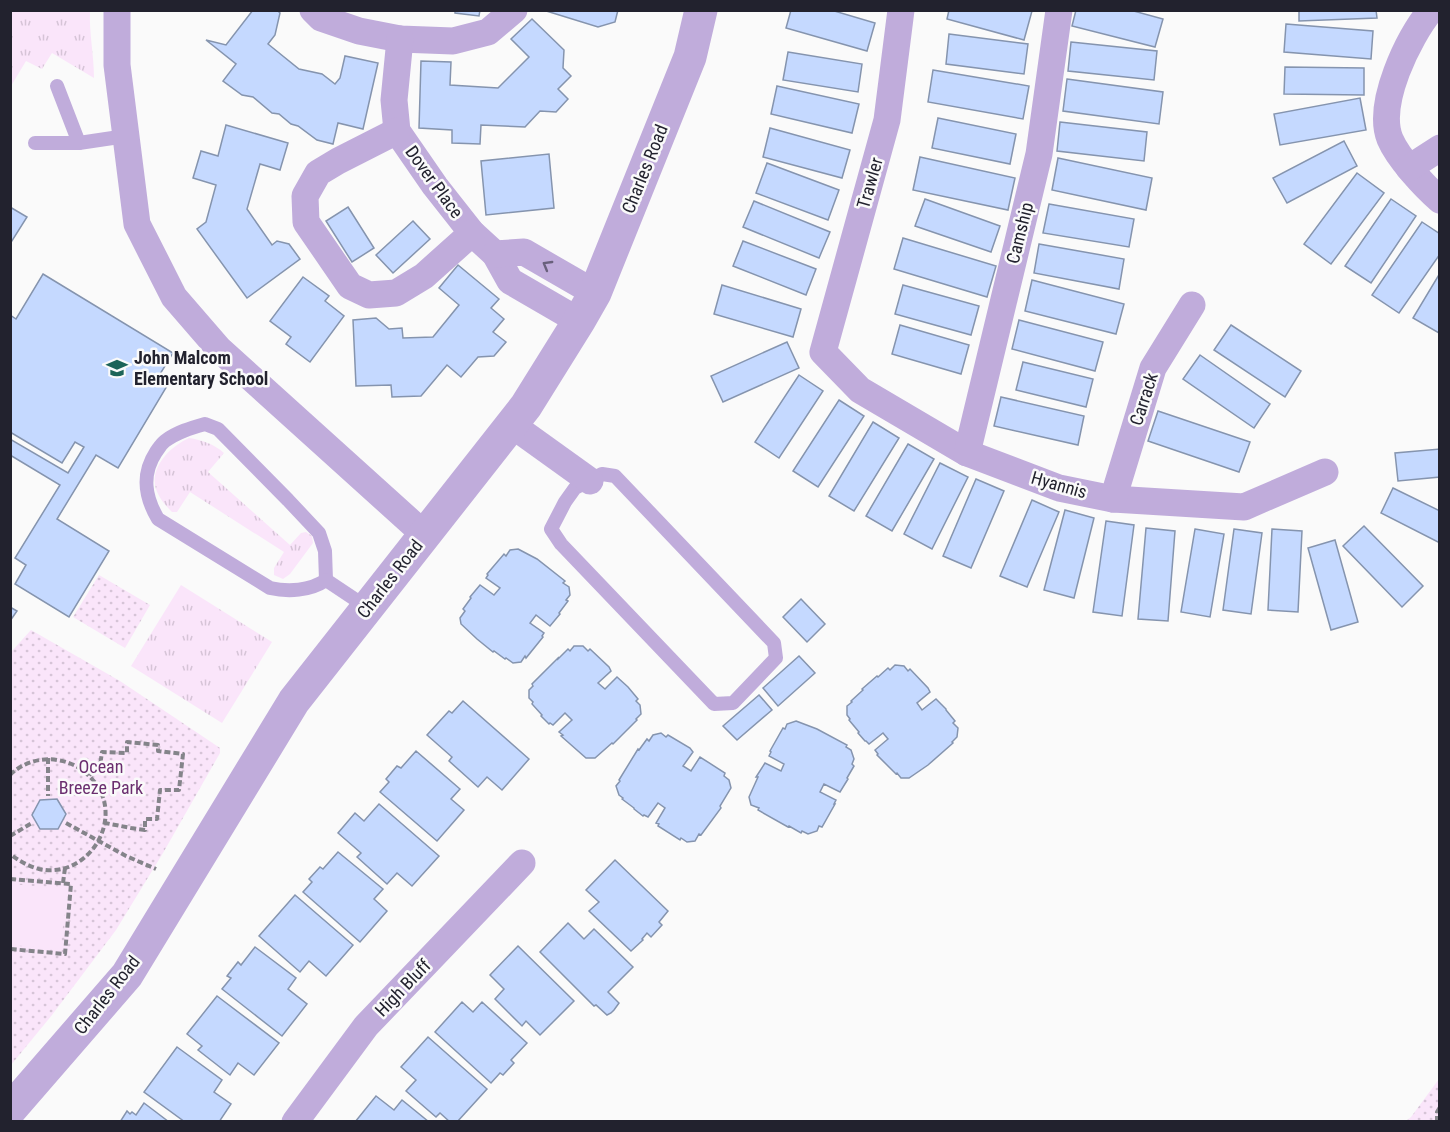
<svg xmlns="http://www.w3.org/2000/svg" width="1450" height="1132" viewBox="0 0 1450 1132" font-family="'Roboto Condensed',sans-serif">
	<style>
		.grass { fill: url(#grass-tufts) }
		.park { fill: url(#park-dots) }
		.garden { fill: #fae5fa }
		.building { fill: #c5d9ff; stroke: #8594ae; stroke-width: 1.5 }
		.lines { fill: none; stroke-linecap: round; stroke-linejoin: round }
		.path { stroke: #84848a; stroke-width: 4; stroke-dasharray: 6 3; stroke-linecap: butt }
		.service { stroke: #c0acdb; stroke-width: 14 }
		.minor { stroke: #c0acdb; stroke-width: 27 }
		.tertiary { stroke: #c0acdb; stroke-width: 33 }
		.oneway { stroke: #69607c }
		.labels { text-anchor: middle; stroke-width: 5; stroke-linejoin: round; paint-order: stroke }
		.street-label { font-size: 18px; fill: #22222e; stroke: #fafafa }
		.poi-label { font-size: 18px; font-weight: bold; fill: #22222e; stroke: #fafafa; text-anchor: start }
		.park-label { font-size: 18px; fill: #6b2e6f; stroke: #fafafa }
	</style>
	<defs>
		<pattern id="grass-tufts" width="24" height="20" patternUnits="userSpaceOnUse" patternTransform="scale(1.5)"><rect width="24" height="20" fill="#fae5fa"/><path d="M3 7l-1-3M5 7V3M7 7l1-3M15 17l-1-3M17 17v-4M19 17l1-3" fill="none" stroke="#d6c4d7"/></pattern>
		<pattern id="park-dots" width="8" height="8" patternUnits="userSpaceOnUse" patternTransform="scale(1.5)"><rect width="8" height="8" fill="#fae5fa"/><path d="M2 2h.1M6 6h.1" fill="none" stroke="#d6c4d7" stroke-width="1.8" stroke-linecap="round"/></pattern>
	</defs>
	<rect width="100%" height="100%" fill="#fafafa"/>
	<g class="grass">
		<path d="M11 10 90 11C89 33 94 55 94 78L52 53 42 69 26 61 11 86Z"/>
		<path d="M189 438C202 440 214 444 224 453L208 472 290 545 301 533 306 532 312 536 313 543 290 574 283 579 274 575V568L284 552 190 492 177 512H172C165 505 159 498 156 489 149 467 171 446 189 438Z"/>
		<polygon points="181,585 272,642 222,723 131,666"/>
	</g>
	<g class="park">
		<polygon points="99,575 150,605 125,648 73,617"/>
		<polygon points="31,630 120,681 220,748 220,753 163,853 116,930 52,1015 11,1065 11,652"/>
		<polygon points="1439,1079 1439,1121 1406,1121 1411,1117"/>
	</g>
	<polygon class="garden" points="10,884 68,889 60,949 11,945"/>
	<g class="building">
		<polygon points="253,10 277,10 280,13 275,35 268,44 299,69 322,74 335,84 340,78 345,56 378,63 363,129 338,123 333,144 317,140 298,126 291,124 279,114 272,113 253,97 242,95 223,81 236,64 206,40 226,45"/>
		<polygon points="455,10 480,10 479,16 455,13"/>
		<polygon points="543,10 618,10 615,22 598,27"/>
		<polygon points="791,10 831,10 875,23 867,51 786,28"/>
		<polygon points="949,10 1031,10 1032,11 1024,40 947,19"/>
		<polygon points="1076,10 1130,10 1163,19 1155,47 1072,26"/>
		<polygon points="1299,10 1376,10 1377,18 1299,21"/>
		<polygon points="532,19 564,50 563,68 571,76 558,89 568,99 556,112 540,111 525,127 481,125 480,144 452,143 452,130 419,128 421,61 451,62 450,85 498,88 529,57 511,39"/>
		<polygon points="1286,24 1373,31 1371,59 1284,52"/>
		<polygon points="949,34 1028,44 1024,74 946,64"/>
		<polygon points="1071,42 1157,51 1154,80 1068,71"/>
		<polygon points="788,52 862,64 858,92 783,80"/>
		<polygon points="1285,67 1364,68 1364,95 1284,94"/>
		<polygon points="933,70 1029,86 1023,119 928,102"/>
		<polygon points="1067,79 1163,92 1159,124 1063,111"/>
		<polygon points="777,86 859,104 852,133 771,114"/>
		<polygon points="1360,98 1366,130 1280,145 1274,114"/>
		<polygon points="938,118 1016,134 1010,164 932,148"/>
		<polygon points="1060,122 1147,132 1144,161 1057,151"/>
		<polygon points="226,125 288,143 280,170 260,164 247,209 272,245 277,241 289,244 300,259 247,298 197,229 206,222 216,185 193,178 201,151 218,156"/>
		<polygon points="770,128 850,150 842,178 763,157"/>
		<polygon points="1344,141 1357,166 1287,203 1273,178"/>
		<polygon points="549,154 554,208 486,215 481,161"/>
		<polygon points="920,157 1015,178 1008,210 913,190"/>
		<polygon points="1058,158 1152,178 1146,210 1052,190"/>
		<polygon points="767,163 839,190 828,220 756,193"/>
		<polygon points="1357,173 1384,193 1331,264 1304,244"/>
		<polygon points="925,199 1000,226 991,252 915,226"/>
		<polygon points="1391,199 1416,216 1371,283 1345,266"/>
		<polygon points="754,201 830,232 819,258 743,227"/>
		<polygon points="1049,204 1134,219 1129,247 1043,233"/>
		<polygon points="10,207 27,217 10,244"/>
		<polygon points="348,207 374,248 352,262 326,221"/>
		<polygon points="413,221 430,239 393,273 376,255"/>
		<polygon points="1422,222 1440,234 1440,254 1399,313 1372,295"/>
		<polygon points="903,238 996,266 987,297 894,269"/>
		<polygon points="743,241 816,269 806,295 733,266"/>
		<polygon points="1039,244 1124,259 1119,289 1034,273"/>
		<polygon points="458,265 499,299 491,308 504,319 493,332 506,342 494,356 478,357 461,377 447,365 421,396 392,397 391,385 356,386 353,320 376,318 389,329 402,328 403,338 433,337 459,305 439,288"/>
		<polygon points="1440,273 1440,333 1439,333 1413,318"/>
		<polygon points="43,274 173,353 160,374 170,381 118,468 96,455 57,519 109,551 69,617 15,584 26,565 15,558 60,485 10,455 10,439 68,473 84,447 75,442 62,463 10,432 10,315 16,319"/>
		<polygon points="303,277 329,296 325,301 344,316 310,362 286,344 291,337 270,321"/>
		<polygon points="1032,280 1124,304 1116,334 1025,311"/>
		<polygon points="722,285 801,309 793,337 714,314"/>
		<polygon points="903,285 979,306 971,335 895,314"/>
		<polygon points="1019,320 1103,342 1095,371 1012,349"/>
		<polygon points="900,325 969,345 961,374 892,354"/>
		<polygon points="1231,325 1301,371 1285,397 1214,350"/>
		<polygon points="787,342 799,368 723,402 711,376"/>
		<polygon points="1200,355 1270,404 1254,428 1183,379"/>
		<polygon points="1023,362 1093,379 1086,407 1016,390"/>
		<polygon points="799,375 823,391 779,458 755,442"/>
		<polygon points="1001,397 1084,416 1078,445 994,426"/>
		<polygon points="839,400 864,416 818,487 793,471"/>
		<polygon points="1158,411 1250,442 1239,472 1148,441"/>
		<polygon points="873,422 899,438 854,511 829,496"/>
		<polygon points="908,444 934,459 892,531 866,516"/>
		<polygon points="1440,449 1440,477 1398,481 1395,453"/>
		<polygon points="940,463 968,477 932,549 904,534"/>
		<polygon points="976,479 1004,491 971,568 943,556"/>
		<polygon points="1393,488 1440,511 1440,543 1381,513"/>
		<polygon points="1032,500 1059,512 1027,587 1000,576"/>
		<polygon points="1065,510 1094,518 1074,598 1044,590"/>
		<polygon points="1106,521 1134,525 1122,616 1093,612"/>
		<polygon points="1364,526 1423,586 1402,607 1343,546"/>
		<polygon points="1146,528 1175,531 1168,621 1138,619"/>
		<polygon points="1195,529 1224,534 1210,617 1181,612"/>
		<polygon points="1234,529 1262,533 1251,614 1223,610"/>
		<polygon points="1272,529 1302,531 1298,612 1268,610"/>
		<polygon points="1335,540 1358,622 1331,630 1308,548"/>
		<polygon points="518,549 537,559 565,581 563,583 569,587 570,595 566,600 568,601 559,613 560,614 550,626 536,615 530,623 544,633 542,636 543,637 526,658 525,656 521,662 513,663 506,658 505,659 494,651 493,652 477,639 461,624 460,618 465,611 463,609 471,598 470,597 480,585 494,595 500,588 486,578 488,575 487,574 504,554 506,556 510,550"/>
		<polygon points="801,599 825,624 807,642 783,617"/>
		<polygon points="10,607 17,611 10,621"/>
		<polygon points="574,646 583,646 588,651 590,649 609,667 611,671 598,683 605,689 617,677 628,687 638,699 636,701 640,705 641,714 636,719 637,720 613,744 612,743 595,758 586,758 561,736 563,735 559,732 572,720 565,713 553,725 550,723 549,724 541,716 542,715 532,704 533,702 529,698 529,690 533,686 532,684 558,658 558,659 568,649 570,651"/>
		<polygon points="799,656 815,673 778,706 763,688"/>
		<polygon points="895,665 904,666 908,671 910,669 928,688 930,692 917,703 922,710 936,699 946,709 946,710 955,721 953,723 958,728 957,737 952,742 953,743 928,765 909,778 901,778 897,773 896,774 877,755 878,754 875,750 888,739 883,733 869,744 866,741 865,741 858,733 859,732 849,720 850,719 847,715 847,706 852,702 851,701 863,690 862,689 877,676 878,677 888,668 890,670"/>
		<polygon points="759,695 772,710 737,740 723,726"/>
		<polygon points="463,701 529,759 502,790 487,777 478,787 449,761 452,757 427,735 449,711 452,713"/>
		<polygon points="796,721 817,729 847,745 846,747 851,750 854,759 852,764 854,766 847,778 848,779 840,792 824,784 820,792 836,800 834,804 835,804 822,827 819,826 817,831 808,834 802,831 801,833 789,826 788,827 758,810 759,808 751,805 749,797 758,777 756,777 765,763 781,771 784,764 769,756 771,752 770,751 783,728 785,729 787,724"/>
		<polygon points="661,733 666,737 668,735 690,748 693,752 683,766 691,771 700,757 725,773 724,776 729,780 731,788 720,806 721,808 701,835 699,834 695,841 687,842 681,838 680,840 658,826 659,824 656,823 665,808 658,803 648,817 644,815 643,816 634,809 634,808 622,799 623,798 619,795 616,786 620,781 619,780 638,749 639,750 647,739 649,741 653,735"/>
		<polygon points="416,751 460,789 451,799 464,810 437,841 380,792 389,782 386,779 397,766 401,768"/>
		<polygon points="57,799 66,814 58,829 40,829 32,815 40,800"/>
		<polygon points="379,804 439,856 412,886 397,873 387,884 357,857 361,853 338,833 355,813 364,821"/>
		<polygon points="338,852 383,889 374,899 387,911 360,942 303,892 312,882 309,879 320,867 323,869"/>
		<polygon points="615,860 668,911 659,922 662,925 651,937 647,933 642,939 643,940 631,951 589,911 599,902 586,890"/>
		<polygon points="295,895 353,945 326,976 309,961 300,972 259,936"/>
		<polygon points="568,923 584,939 594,929 633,967 608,992 619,1003 614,1010 611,1013 607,1015 596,1005 594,1006 540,952"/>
		<polygon points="518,946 574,1001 540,1035 526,1021 522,1026 495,999 504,989 490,975"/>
		<polygon points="255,947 296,978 288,989 307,1004 282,1036 222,989 231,978 227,976 238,962 241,965"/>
		<polygon points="217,996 279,1043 254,1075 238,1063 230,1075 198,1050 202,1046 187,1034"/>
		<polygon points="462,1002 473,1012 482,1002 527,1043 511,1060 514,1063 503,1075 500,1073 491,1083 435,1032"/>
		<polygon points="428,1037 487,1089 457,1122 450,1122 440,1113 436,1117 406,1091 416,1080 401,1067"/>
		<polygon points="177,1047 222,1080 214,1092 231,1104 219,1122 185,1122 144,1092"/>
		<polygon points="376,1096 394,1110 402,1100 429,1122 355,1122"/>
		<polygon points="144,1103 169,1122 120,1122 127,1111 130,1114 132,1112 136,1115"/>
	</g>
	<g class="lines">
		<g class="path">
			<polyline points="48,758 48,796"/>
			<path d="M10 775C22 763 41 757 57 760 71 762 82 768 92 779 127 817 89 880 39 869 28 866 19 861 10 854"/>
			<polyline points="89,775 100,766 102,752 127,753 127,742 158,745 158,751 183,754 179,790 160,790 157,819 145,819 145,830 131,828 105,823"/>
			<polyline points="66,823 126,856 156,869"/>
			<polyline points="10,836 32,823"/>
			<polyline points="10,879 71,884 65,954 10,949"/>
			<polyline points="63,883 65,868"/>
			<polyline points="1437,1122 1437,1112 1440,1107"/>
		</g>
		<g class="service">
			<polyline points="57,86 79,143"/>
			<polyline points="35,143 79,143 126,136"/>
			<path d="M205 424 218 429 288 500 319 533 325 551 326 580C310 591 288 592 270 588L158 519C145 497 141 475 156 452 159 448 161 444 165 441 177 432 191 428 205 424Z"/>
			<polygon points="602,474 615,476 774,643 776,658 733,703 714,704 561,544 551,529 565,502 575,488"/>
			<polyline points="326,580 368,608"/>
		</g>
		<g class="minor">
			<polyline points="117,10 117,65 137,224 174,297 219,349 425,535"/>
			<polyline points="313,10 321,18 359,31 400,39 453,41 488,32 514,10"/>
			<polyline points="901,10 887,120 823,352 860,390 967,453 1059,488 1113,499 1244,507 1325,472"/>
			<path d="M1431 10C1408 38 1376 104 1390 139 1398 158 1424 186 1440 200"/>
			<polyline points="400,39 394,100 397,131 435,186 472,233 495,254 510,281 579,321"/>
			<polyline points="397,131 338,161 318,173 305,196 306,222 350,286 369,295 396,293 424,276 472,233"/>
			<polyline points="1409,168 1440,148"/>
			<polyline points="495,254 524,252 595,293"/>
			<polyline points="512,425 590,481"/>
			<polyline points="967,453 1039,154 1059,10"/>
			<polyline points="1113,499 1153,368 1192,305"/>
			<polyline points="295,1122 366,1026 522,863"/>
		</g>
		<polyline class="tertiary" points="10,1110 127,975 294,701 526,406 579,321 595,293 690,57 701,10"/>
	</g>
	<defs><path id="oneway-chevron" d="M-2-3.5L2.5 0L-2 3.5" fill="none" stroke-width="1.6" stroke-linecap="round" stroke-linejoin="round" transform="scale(1.5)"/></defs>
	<use class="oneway" href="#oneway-chevron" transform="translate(547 265) rotate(-150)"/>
	<defs>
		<symbol id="school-bare" viewBox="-9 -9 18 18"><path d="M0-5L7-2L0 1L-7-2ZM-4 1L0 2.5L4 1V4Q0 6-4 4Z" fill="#1c6458" stroke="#fafafa" stroke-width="2.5" paint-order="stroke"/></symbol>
	</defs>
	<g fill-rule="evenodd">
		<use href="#school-bare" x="102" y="353" width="30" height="30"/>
	</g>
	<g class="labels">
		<g class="street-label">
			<text transform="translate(645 169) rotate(-68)" y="6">Charles Road</text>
			<text transform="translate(434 182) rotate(54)" y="6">Dover Place</text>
			<text transform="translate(870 183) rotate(-74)" y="6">Trawler</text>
			<text transform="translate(1020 233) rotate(-76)" y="6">Camship</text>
			<text transform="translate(1144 399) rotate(-72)" y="6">Carrack</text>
			<text transform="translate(1059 485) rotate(16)" y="6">Hyannis</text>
			<text transform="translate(390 579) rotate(-52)" y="6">Charles Road</text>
			<text transform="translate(403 988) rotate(-46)" y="6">High Bluff</text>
			<text transform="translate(107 995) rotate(-52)" y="6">Charles Road</text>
		</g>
		<g class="poi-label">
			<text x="134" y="364">John Malcom<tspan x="134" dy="21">Elementary School</tspan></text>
		</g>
		<g class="park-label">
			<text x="101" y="773">Ocean<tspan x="101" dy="21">Breeze Park</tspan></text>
		</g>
	</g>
	<rect width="1450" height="1132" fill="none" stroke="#22222e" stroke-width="24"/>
</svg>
